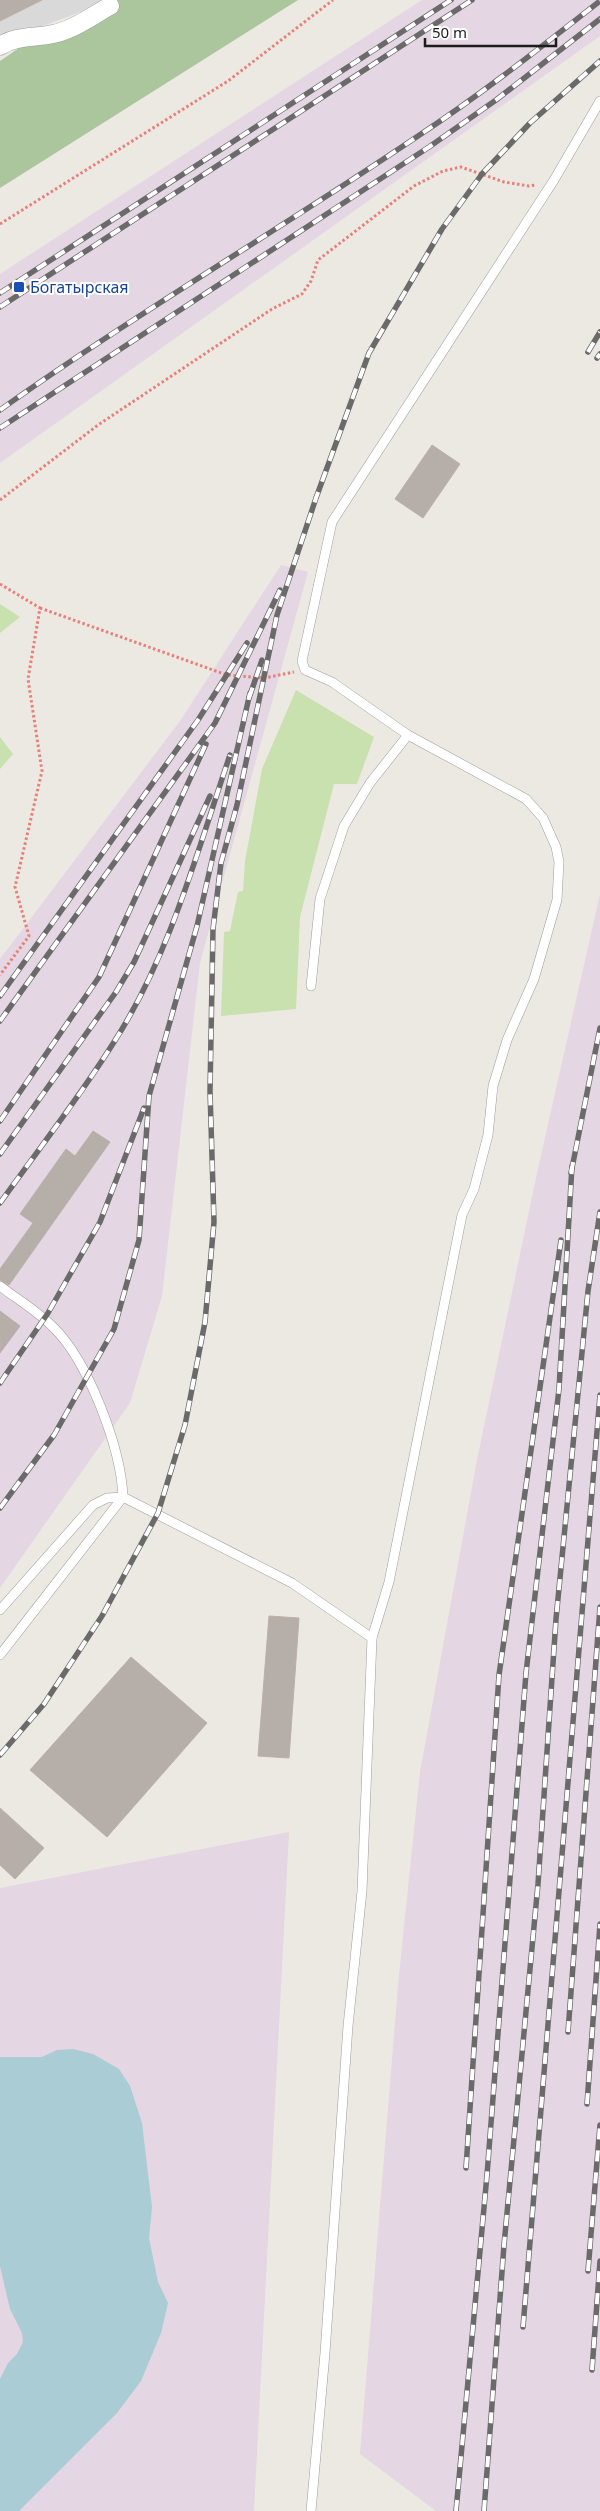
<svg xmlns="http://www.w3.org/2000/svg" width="600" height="2511" viewBox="0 0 600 2511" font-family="'Noto Sans',sans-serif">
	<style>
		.residential { fill: #dad9d9 }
		.industrial { fill: #e4d6e2 }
		.grass { fill: #c9e0af }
		.forest { fill: #abc69d }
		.water { fill: #a9ccd5 }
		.building { fill: #b5aea9; stroke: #bcb0a7 }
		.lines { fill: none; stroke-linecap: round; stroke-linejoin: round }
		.service-casing { stroke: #9d9d9d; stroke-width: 10 }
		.minor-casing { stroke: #9d9d9d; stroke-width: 19 }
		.path { stroke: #e78079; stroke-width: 3; stroke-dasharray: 2.5 2.5; stroke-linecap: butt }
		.service { stroke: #fff; stroke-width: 9 }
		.minor { stroke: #fff; stroke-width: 18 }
		.rail-casing { stroke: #6a6a6a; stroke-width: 5.5 }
		.rail { stroke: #fff; stroke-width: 4; stroke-dasharray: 11; stroke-linecap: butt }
		.transit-dot { fill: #1a4fb4; stroke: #fff; stroke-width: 2 }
		.labels { text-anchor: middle; stroke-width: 4; stroke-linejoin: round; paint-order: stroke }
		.transit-label { font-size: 16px; fill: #164399; stroke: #fff; text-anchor: start }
	</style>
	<rect width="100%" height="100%" fill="#ece9e3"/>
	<polygon class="residential" points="0,0 112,0 0,42"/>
	<g class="industrial">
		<polygon points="422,0 600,0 600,36 0,463 0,274"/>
		<polygon points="281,565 308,572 200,963 162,1296 130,1403 0,1588 0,959 180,721"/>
		<polygon points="600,894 600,2511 436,2511 360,2454 398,1985 420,1772 477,1460 537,1173"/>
		<polygon points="289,1832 254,2511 0,2511 0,1888"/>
	</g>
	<g class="grass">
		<polygon points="0,604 20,617 0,633"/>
		<polygon points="296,690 374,737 357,784 334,784 300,917 296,1009 221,1016 224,932 230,931 238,892 243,891 245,861 262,769"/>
		<polygon points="0,737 13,754 0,769"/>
	</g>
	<polygon class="forest" points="109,0 298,0 0,188 0,61 44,31"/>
	<polygon class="water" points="73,2049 93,2054 119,2069 130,2086 142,2123 152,2207 149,2238 158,2282 168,2303 161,2333 141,2381 117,2413 19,2511 0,2511 0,2379 8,2363 17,2354 23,2342 22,2333 10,2309 0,2266 0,2057 42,2057 57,2050"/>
	<g class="building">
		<polygon points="0,0 42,0 0,21"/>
		<polygon points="432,445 460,464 423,518 395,499"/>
		<polygon points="93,1131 110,1142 9,1285 0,1280 0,1269 33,1223 20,1214 66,1149 75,1156"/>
		<polygon points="0,1311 20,1326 0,1353"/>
		<polygon points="269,1616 299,1618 289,1758 258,1756"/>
		<polygon points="131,1657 207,1723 107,1837 30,1770"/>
		<polygon points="0,1808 44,1848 15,1879 0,1865"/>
	</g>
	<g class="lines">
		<defs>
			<g id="service">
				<polyline points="311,986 320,899 344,826 370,783 408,735"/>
				<path d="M0 1286C17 1299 37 1311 52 1326 88 1360 121 1448 123 1497L0 1655"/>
				<polyline points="0,1610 93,1505 107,1498 123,1497 292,1583 372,1638"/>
				<polyline points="311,2511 325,2353 348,2026 362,1891 372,1638 389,1582 462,1215 474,1189 488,1135 493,1086 507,1040 534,979 557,900 559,862 556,847 543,818 526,799 408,735 332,682 305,670 302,661 332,522 554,180 600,101"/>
			</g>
			<path id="minor" d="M0 46C17 35 35 38 53 34 73 30 92 16 110 6"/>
		</defs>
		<use href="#service" class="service-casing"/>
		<use href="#minor" class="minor-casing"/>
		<g class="path">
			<polyline points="0,224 228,81 333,0"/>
			<polyline points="0,500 98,425 272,309 302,294 311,281 318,260 414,186 443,171 461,167 504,182 529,186 536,185"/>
			<polyline points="0,584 40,608 28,679 42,771 15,887 29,936 0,975"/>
			<polyline points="40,608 227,675 264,678 294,672"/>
		</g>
		<use href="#service" class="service"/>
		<use href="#minor" class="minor"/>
		<defs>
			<g id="rail">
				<polyline points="0,293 451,0"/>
				<polyline points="0,307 472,0"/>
				<polyline points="588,352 600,332"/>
				<polyline points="597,358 600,354"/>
				<path d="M0 410C137 313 282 228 421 134 483 93 541 47 600 1"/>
				<polyline points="0,428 429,147 496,100 600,19"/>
				<polyline points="249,698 262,660"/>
				<polyline points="0,996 198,720 247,643"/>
				<polyline points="0,1021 215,723 280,590"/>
				<polyline points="0,1121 99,977 206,744"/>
				<polyline points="0,1154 116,992 134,962 210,796"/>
				<polyline points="571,1173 600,1028"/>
				<path d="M0 1203C38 1150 79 1098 114 1042 170 955 197 852 230 755"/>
				<polyline points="0,1383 48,1313 100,1222 144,1108"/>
				<polyline points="0,1508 54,1435 114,1329 139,1240 149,1096 197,926 250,693"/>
				<polyline points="0,1755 44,1704 102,1616 158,1513 185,1425 205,1322 214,1222 210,1091 213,929 221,863 237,805 277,615 316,498 369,353 442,229 482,174 530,123 600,61"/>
				<polyline points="568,2032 600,1607"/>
				<polyline points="587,2104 600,1924"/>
				<polyline points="466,2168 499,1675 561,1240"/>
				<polyline points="588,2271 600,2125"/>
				<polyline points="523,2327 600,1395"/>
				<polyline points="592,2370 600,2261"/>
				<polyline points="456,2511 487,2175 526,1673 559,1389 572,1166"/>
				<polyline points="484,2511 504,2245 538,1884 556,1619 588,1291 600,1212"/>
			</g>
		</defs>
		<use href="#rail" class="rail-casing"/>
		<use href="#rail" class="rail"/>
	</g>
	<rect class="transit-dot" x="13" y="281" width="12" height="12" rx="2.5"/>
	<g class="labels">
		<g class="transit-label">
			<text x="30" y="293">Богатырская</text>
		</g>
	</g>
	<path d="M425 38v8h131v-8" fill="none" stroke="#1c1c1c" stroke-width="2.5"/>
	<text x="432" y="38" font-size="15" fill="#1c1c1c" stroke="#ffffff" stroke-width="4" paint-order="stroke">50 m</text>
</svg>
